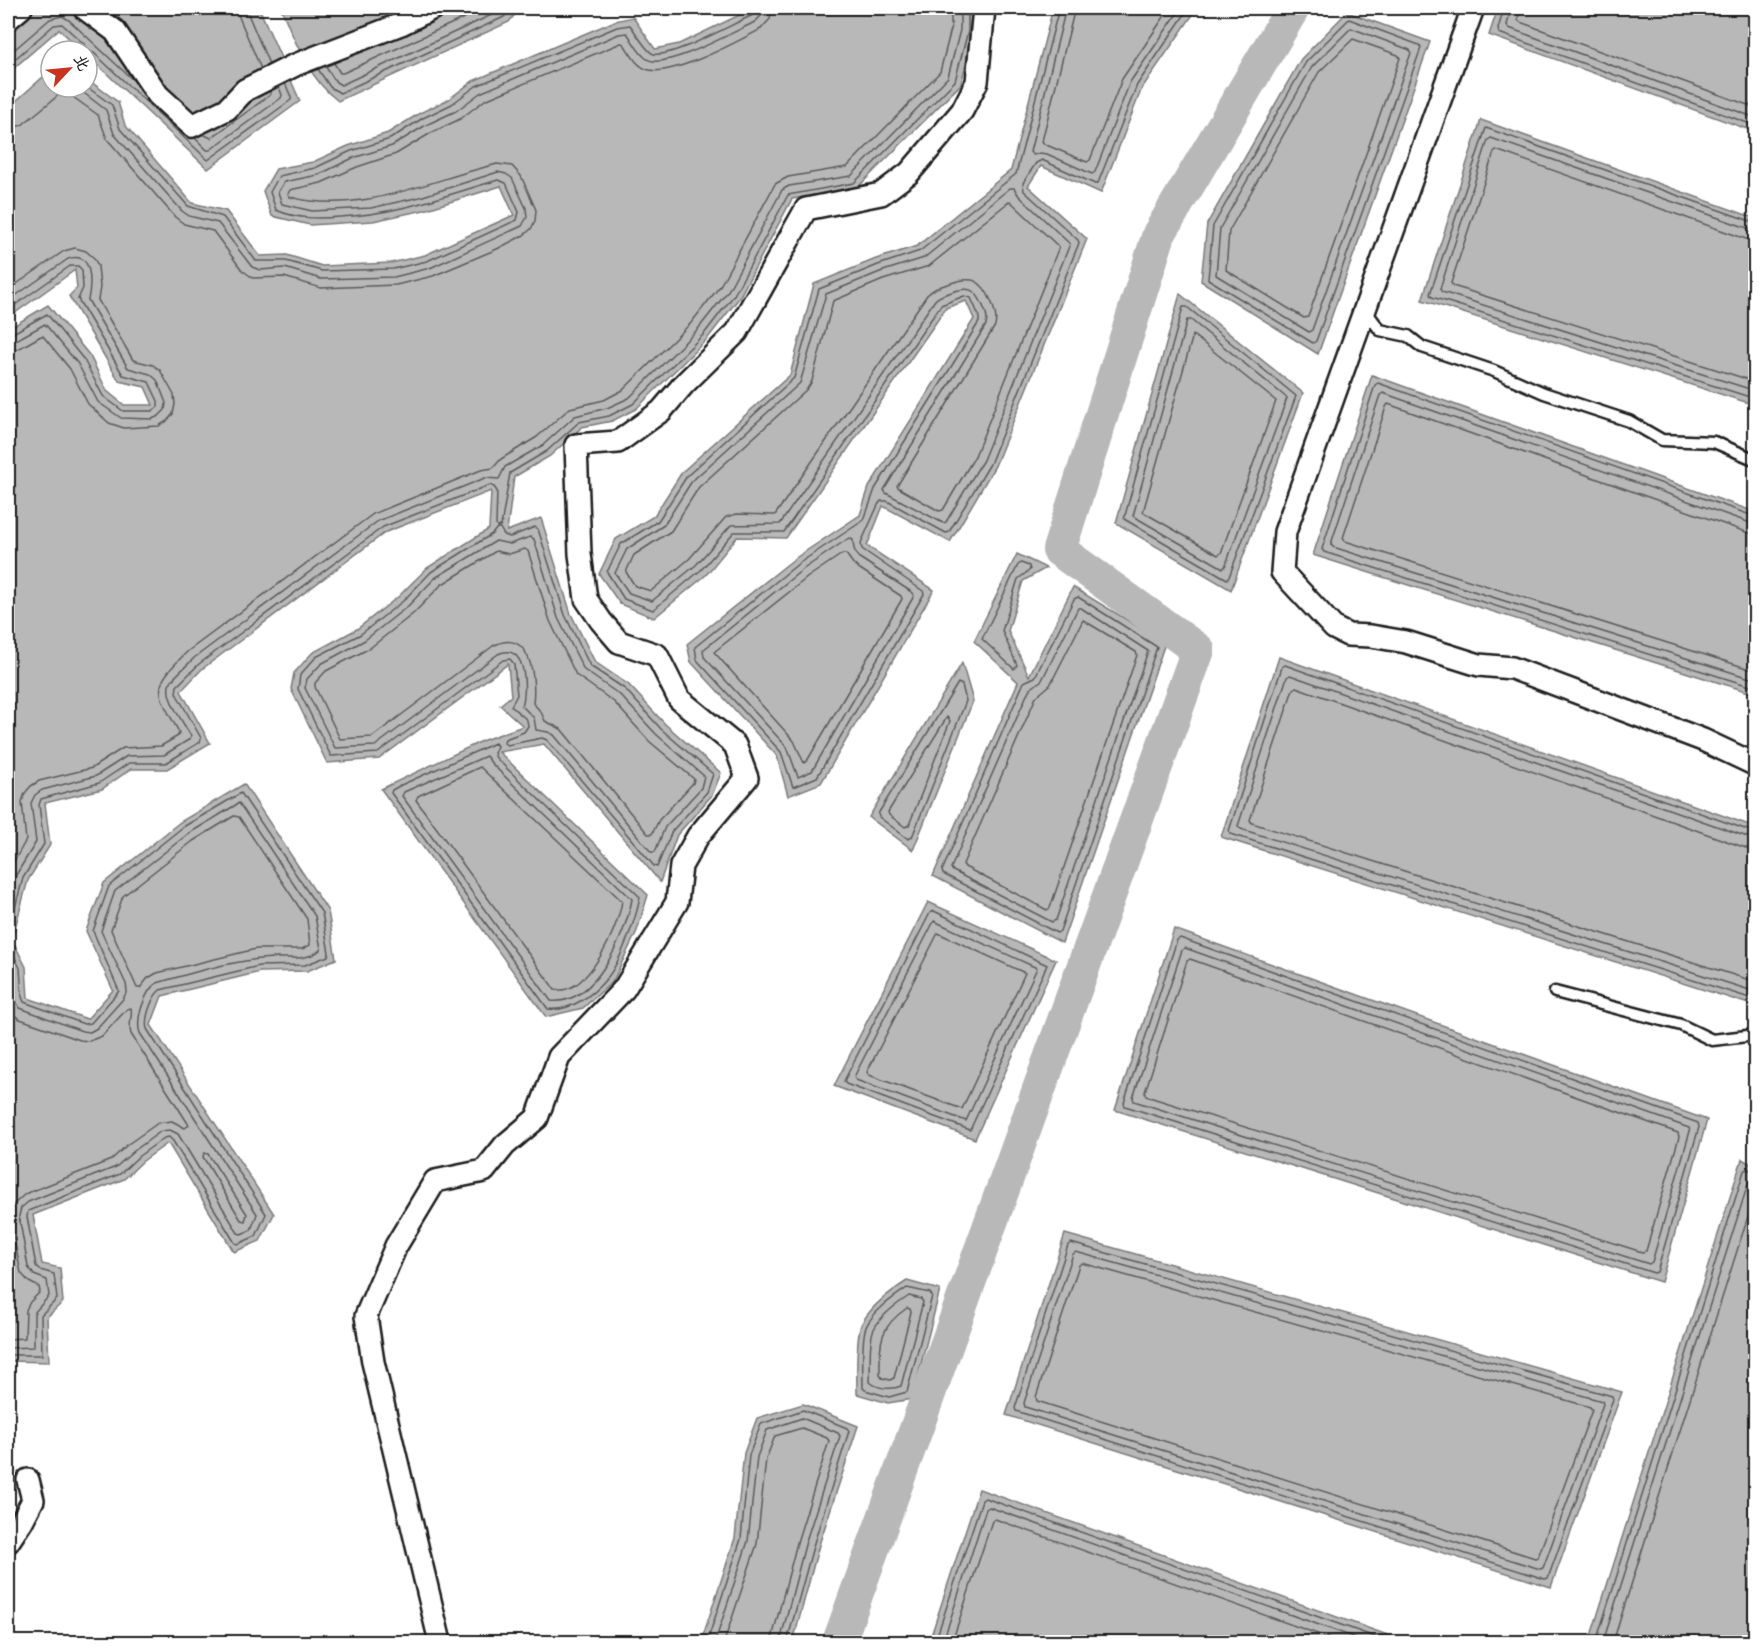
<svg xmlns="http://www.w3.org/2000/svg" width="1763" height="1650" viewBox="0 0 1763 1650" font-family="Caveat,'LXGW WenKai TC',sans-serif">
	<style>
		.water { fill: #b8b8b8; stroke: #7a7a7a; stroke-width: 1.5 }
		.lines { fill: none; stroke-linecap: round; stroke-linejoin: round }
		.shore { stroke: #5a5a5a; stroke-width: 1.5 }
		.river { stroke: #b8b8b8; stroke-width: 34 }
		.service-casing { stroke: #1c1c1c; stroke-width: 15 }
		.minor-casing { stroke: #1c1c1c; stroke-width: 26 }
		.service { stroke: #fff; stroke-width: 10 }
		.minor { stroke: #fff; stroke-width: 21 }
	</style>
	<rect width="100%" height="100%" fill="#fff"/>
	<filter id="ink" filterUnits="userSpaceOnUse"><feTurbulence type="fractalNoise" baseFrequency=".0167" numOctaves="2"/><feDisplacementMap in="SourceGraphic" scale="12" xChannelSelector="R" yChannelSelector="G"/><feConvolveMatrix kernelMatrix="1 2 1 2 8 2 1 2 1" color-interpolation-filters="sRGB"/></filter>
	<g filter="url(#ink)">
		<g class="water">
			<polygon points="8,8 259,8 300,101 208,169 87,55 87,51 82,51 59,29 8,73"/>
			<path d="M281 8H520L509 22 338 101C308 78 295 41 281 8Z"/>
			<polygon points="754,8 973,8 974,31 961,84 857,188 792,199 739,298 708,338 636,409 612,421 582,427 550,456 514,477 507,531 541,518 571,614 595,662 629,685 665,724 721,773 712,795 677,835 660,882 544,744 499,752 648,895 637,931 613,981 583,1008 546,1017 381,789 484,740 523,726 500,705 511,696 508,664 379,759 327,763 291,689 294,673 312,653 357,629 399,596 427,568 489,529 491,491 386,532 202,669 181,691 210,743 167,769 131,769 102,789 45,803 50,845 28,880 12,939 26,967 28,998 87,1019 113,990 86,931 104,883 180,822 244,784 328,911 336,959 307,971 260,972 162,996 151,1025 274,1214 260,1241 234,1252 168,1143 143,1161 124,1179 33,1215 42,1264 60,1268 63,1302 47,1317 49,1362 8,1361 8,329 48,305 90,356 107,391 124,405 153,405 145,387 119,381 69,296 77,288 75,270 8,318 8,108 51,70 51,87 87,87 87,79 118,102 125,125 192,203 226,211 260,256 287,255 322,266 391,263 425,255 514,215 501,186 424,210 373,221 310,225 272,216 263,191 276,169 313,162 348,146 388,133 420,113 449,99 473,81 615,21 633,17 655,49 679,44"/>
			<polygon points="1053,8 1195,8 1192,16 1142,88 1101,193 1041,166 1028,186 1087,239 995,466 950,542 883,506 867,546 934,590 821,783 788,796 777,756 691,662 687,644 794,559 860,515 869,487 974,319 966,301 946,308 786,538 737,537 706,575 654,618 620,604 599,574 616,539 654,516 682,472 790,375 814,284 876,259 917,246 1011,170"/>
			<polygon points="1498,8 1755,8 1755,132 1489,35"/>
			<polygon points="1347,12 1430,42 1318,354 1201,281 1207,224 1301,59"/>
			<polygon points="1481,120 1755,218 1755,405 1422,300"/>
			<polygon points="1180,294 1303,393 1231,590 1116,523"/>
			<polygon points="1372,375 1755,512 1755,694 1313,555"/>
			<polygon points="1017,554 1046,568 1023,581 1008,631 1029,676 1073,587 1165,643 1062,943 933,876 1018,682 974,641"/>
			<polygon points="1279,657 1755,827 1755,1006 1221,837"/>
			<polygon points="962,663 973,701 913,850 869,817"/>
			<polygon points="928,902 1056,960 975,1139 834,1086"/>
			<polygon points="1174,929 1707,1120 1661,1282 1115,1110"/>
			<polygon points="1742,1159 1756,1167 1755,1635 1749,1642 1589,1642"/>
			<polygon points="1065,1234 1622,1392 1551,1587 1006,1415"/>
			<path d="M907 1281 940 1290 912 1399 888 1403 857 1394C857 1379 855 1335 862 1323 872 1305 890 1292 907 1281Z"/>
			<polygon points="803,1404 858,1426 819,1545 793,1642 701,1642 735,1538 744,1453 757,1418"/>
			<polygon points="979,1489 1407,1642 929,1642"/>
		</g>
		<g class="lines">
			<g class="shore">
				<polyline points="238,8 239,17 261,69"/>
				<polyline points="247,8 248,14 269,64"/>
				<polyline points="1059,8 1016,174 920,251 878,265 819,289 794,378 687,476 658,521 621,544 607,572 624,599 653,610 701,570 734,532 784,532 941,305 964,296 971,298 979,316 979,322 875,489 864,520 798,564 695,647 697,660 781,752 793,787 817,777 924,594 923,591 862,549 861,543 878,505 881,501 887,501 946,533 949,532 990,464 1079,243 1078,240 1024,191 1023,183 1036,163 1042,160 1095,184 1098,183 1137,85 1189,8"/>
				<polyline points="1066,8 1030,152 1033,155 1040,153 1047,154 1092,174 1095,172 1130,82 1181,8"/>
				<polyline points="1075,8 1042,141 1044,144 1087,162 1090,160 1122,79 1170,8"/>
				<polyline points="1504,8 1498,29 1499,33 1756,126"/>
				<polyline points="1511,8 1507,25 1509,28 1756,118"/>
				<polyline points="1520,8 1518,20 1520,22 1756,108"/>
				<polygon points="1349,19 1419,45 1421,48 1316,341 1313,343 1208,279 1213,226 1306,62"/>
				<polygon points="1351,28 1410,50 1411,53 1312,330 1309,332 1216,275 1220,228 1312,67"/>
				<polygon points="1353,39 1398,55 1400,58 1308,317 1304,318 1226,270 1229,231 1319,72"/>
				<polyline points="8,55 50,19 62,16 69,20 134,81"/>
				<polyline points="334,63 340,73 343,73 486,8"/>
				<polyline points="8,65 54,25 62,24 84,44 87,51 94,53 208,160 291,100 291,97 285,83"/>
				<polyline points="325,66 336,82 341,85 500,11 503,8"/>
				<polyline points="318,69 330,87 340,93 504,17 512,8"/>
				<path d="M76 87 106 110 114 134 182 211 189 216 218 223 252 267 260 270 285 268 321 279 394 277 430 268 522 226 527 217 526 208 512 178 506 174 498 172 420 197 371 208 312 211 282 204 278 192 284 182 318 175 353 158 392 146 426 125 456 111 480 93 619 34 627 33C633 41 638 53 647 59 664 71 735 31 755 22L761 16 763 8"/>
				<path d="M87 87 112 105 120 129 188 206 223 217 256 261H286L322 271 393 269 427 261 517 220 519 212 506 183 498 180C443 196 398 214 340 217 318 219 297 219 276 210L270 192 279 176 315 168 351 151 390 139 423 118 452 104 476 86 617 27 630 25C635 31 647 53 654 54 672 58 732 24 751 16L755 12V8"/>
				<path d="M8 129 22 125 66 89 73 97 98 115 107 139 175 217 184 224 213 231 242 270 253 278 284 277 321 288 396 285 433 276 497 249 524 235 531 229 535 221 536 210 521 176 512 166 497 164C429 180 360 216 290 197L288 194 290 190 321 183 357 167 396 154 431 133 460 119 485 100 621 43 624 44C630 53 636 65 646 69 669 79 738 41 761 29L770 19 772 8"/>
				<polyline points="203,134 211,138 270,95 271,91"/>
				<polyline points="194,137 207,150 210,150 281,98 282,95 279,87"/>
				<path d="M1010 188H1014L1019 196 1070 244 983 460 946 522 943 523 886 493 884 490 986 325C988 317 986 313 983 306 976 289 969 286 952 292 946 294 940 295 935 300L780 524 731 525 696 565 652 601 629 593 615 573 627 549 664 525 692 481 800 383 826 294 880 272 924 258Z"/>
				<path d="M1010 201 1059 247 975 456 943 510 939 511 899 488 897 486 995 326C997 318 995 312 992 303 982 279 973 275 948 284 940 286 933 289 927 295L775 515 737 514 726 517 689 559 651 591 635 586 626 572 634 555 671 531 699 487 807 389 812 381 833 301 883 280 929 266Z"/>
				<polyline points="1756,223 1486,128 1430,294 1432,297 1756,399"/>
				<polyline points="1756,231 1491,138 1488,140 1440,289 1442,292 1756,391"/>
				<polyline points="1756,240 1746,239 1496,150 1494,152 1451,283 1453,286 1756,382"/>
				<polyline points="8,290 64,251 75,248 86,251 94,258 98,266 100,287 98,300 133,360 153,365 160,370 174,395 175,404 173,414 167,421 159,426 124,428 109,423 88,404 70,369 43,336 41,336 18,349 8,351"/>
				<path d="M8 301 68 259C94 250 91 285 88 300L128 368 150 374 157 380 166 403 165 410 159 416 152 419 121 418 98 402 78 364 45 324 16 340 8 342"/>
				<polygon points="1183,307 1187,307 1296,396 1229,577 1227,579 1124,519"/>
				<polyline points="8,310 70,266 78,266 82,270 83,288 78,299 123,375 149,382 158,401 158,407 152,411 123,411 103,396 84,360 47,314 13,333 8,334"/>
				<polygon points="1187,320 1191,320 1287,398 1225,567 1223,568 1133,516"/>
				<polygon points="1193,335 1276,401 1221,553 1218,555 1143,512"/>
				<polyline points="1756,517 1378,383 1375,385 1322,549 1324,552 1756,688"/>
				<polyline points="1756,525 1383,393 1380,395 1331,544 1333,547 1756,680"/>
				<polygon points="535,527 538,529 565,615 590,666 625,689 661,729 713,774 707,792 672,831 657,867 654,866 547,740 542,738 507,745 504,743 505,739 524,732 528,726 527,720 511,706 517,695 514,664 510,659 503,660 378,753 331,756 298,689 300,675 316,657 361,634 403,601 431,572 492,534 497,528 500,528 504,535 510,537"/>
				<polyline points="1756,534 1746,532 1388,404 1386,407 1343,538 1345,541 1756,671"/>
				<path d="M530 537 534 539 558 618 584 670 620 695 656 734 704 776 701 788 665 827 655 852H651L554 735 548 732 536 730 534 718 522 706C527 690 527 641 498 654L375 746 335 748 305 688 307 679 321 664 365 640 408 606 435 578 496 541 510 544Z"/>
				<polygon points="849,538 853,540 854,549 858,557 913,593 914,596 812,771 798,777 787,747 704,657 703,650 802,570"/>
				<path d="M525 549 528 551 550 621 576 675 614 702 649 741 694 779 693 783 659 820 652 834H648L561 729 545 721 541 712 533 703C536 679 531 626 493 646L372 737 340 739 315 687V683L326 671 370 648 414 613 441 585 496 551 509 554Z"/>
				<polygon points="842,554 846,554 854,565 901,596 902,599 807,761 804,763 794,741 714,652 808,577"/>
				<polygon points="1021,563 1029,566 1030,570 1018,579 1002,631 1017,665 1014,669 982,639 1018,565"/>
				<polygon points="1078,597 1157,647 1060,931 1057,933 943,874 942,871 1024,682 1035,677 1074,599"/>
				<polygon points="1078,608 1081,608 1148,651 1056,920 1052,922 953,871 951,868 1029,690 1042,680"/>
				<polygon points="1083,620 1136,652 1137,655 1050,908 1047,910 965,867 963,864 1036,697 1050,685"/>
				<polygon points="958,683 962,685 966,701 912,837 908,839 879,817 878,814"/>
				<polygon points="947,717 950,721 909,825 905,827 889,815 888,812"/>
				<path d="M495 743 497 746 494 753 496 758 640 897C637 916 620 963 607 978 593 995 570 1012 548 1009L391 793 392 790 401 785Z"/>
				<path d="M486 756 492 764 632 899C626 934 595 1006 551 1001L402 796 404 792Z"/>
				<path d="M480 767 622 901C618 929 588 995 555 990L416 800 418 796Z"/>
				<polygon points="234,816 239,817 307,919 310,945 302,949 256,949 157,973 148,978 140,988 137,988 111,930 123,896 193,841"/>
				<polyline points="1756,833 1285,665 1282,667 1229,831 1231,834 1756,1000"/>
				<polyline points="1756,840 1290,675 1287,677 1238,826 1241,829 1756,992"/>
				<polyline points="1756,849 1746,848 1296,687 1293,689 1250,820 1252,823 1756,982"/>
				<path d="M8 872 26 840 22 802 25 793 31 786 39 781 92 768 123 748 161 746 178 736 179 732C155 689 151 687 188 651L373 514 481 470 493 468 501 459 537 437 570 408 604 400 623 390 691 323 720 286 775 184 788 177 847 167 940 72 951 29V8"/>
				<path d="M8 906 16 875 36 842 31 803 35 795 42 790 96 776 127 756 164 755 190 739 191 736C184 724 163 695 170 683 176 674 187 666 194 658L378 521 485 478 499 479 505 467 543 445 575 416 607 408 629 398 698 329 728 291 782 190 789 186 851 176 948 77 960 30V8"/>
				<polygon points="934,911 1047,965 970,1130 846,1084 844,1081 930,913"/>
				<polygon points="934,921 1037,968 966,1121 856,1080 854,1077"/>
				<polygon points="938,933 1025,973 962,1109 869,1075 867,1072"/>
				<polyline points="8,934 23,878 44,844 39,805 41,799 99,783 129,763 166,763 200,742 201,738 176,693 177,686 199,664 383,527 490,485 494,487 497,491 496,525 497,527 501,526 510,473 547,451 579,422 609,416 633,404 704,334 734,295 788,195 854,183 955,81 968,31 968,8"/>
				<polygon points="1180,938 1698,1123 1699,1127 1657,1272 1654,1273 1125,1106 1124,1103 1177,940"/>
				<path d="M8 943 20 968 22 997 24 1002 84 1024 91 1023 119 991 93 931 109 886 183 827 241 793 322 913 329 953 328 956 305 965 259 966 160 990C152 997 144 1018 147 1029L266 1214 256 1236 238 1244 235 1243 173 1141 169 1137 164 1138 139 1156 120 1174 28 1211 27 1217 36 1266 40 1270 54 1274 57 1299 41 1315 42 1355H8"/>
				<polygon points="1185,948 1689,1128 1690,1131 1652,1262 1649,1264 1134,1101 1133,1098 1182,950"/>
				<path d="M8 959C16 976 10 996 20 1008L82 1031 90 1032 97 1028 123 999 127 991 126 984 101 931 115 891 188 834 239 803 315 916 321 949C311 960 291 958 277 958 240 958 193 973 157 983 145 990 135 1020 140 1033L257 1214 251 1230 241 1234 238 1233 178 1134 170 1130 161 1131 134 1151 116 1167 28 1202 21 1208 19 1216 28 1267 34 1275 47 1280 49 1296 34 1313V1347L8 1348"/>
				<polygon points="1190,959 1678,1133 1679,1137 1646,1251 1642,1252 1146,1096 1145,1092 1187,961"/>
				<path d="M8 1006 12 1014 20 1019 80 1040 89 1041 102 1036 127 1009 131 1008C133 1015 128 1024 131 1034L189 1125 185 1128 172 1121 158 1123 128 1144 111 1160 25 1194 13 1205 10 1219 21 1273 29 1282 39 1287 40 1292 30 1302 26 1310 25 1338 8 1339"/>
				<polygon points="204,1153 208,1154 247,1214 245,1221 241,1220 203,1157"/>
				<polygon points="1071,1243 1612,1396 1613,1399 1548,1578 1545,1579 1016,1411 1015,1408 1068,1245"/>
				<polygon points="1076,1252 1602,1401 1603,1404 1543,1568 1540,1569 1025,1407 1024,1403 1073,1254"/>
				<polygon points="1082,1263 1590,1407 1592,1410 1538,1557 1535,1558 1037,1401 1036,1397 1079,1265"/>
				<path d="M907 1288 930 1293 932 1296 907 1392 889 1397 865 1390 863 1388C863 1373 861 1339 866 1327 873 1311 894 1297 907 1288Z"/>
				<path d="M909 1296 921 1299 923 1302 901 1386C892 1390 878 1389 870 1382 871 1369 868 1341 874 1329 881 1315 897 1304 909 1296Z"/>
				<path d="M907 1308 910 1309 911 1312 894 1378 890 1380 882 1378 880 1375C880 1343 878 1328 907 1308Z"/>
				<polyline points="707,1642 741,1539 749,1455 761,1424 803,1410 847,1428 849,1431 814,1543 787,1642"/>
				<polyline points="715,1642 748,1541 757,1457 767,1430 802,1418 838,1433 840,1436 806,1541 780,1642"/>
				<polyline points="724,1642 757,1544 766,1459 775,1436 802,1428 827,1438 829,1441 798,1539 771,1642"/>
				<polyline points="935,1642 982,1500 985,1498 1389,1642"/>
				<polyline points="943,1642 986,1509 989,1507 1367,1642"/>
				<polyline points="952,1642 992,1521 995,1519 1340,1642"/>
				<polyline points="1596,1642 1744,1171 1747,1169 1756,1171"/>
				<polyline points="1603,1642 1749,1181 1756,1179"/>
				<polyline points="1613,1642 1756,1191"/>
			</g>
			<polyline class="river" points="839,1642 1198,650 1059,550 1159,234 1293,8"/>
			<defs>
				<g id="service">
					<polyline points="1365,310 1380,330 1408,336 1422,347 1494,371 1544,393 1629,421 1662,440 1714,442 1756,460"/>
					<polyline points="1555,992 1681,1025 1712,1040 1756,1035"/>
				</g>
				<g id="minor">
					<polyline points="84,8 115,31 158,95 192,126 227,109 245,90 295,65 401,24 433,8"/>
					<polyline points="1473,8 1285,532 1282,572 1334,628 1348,635 1371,636 1406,642 1479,665 1512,668 1703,740 1756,765"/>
					<polyline points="8,19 21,8"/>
					<polyline points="8,1542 22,1521 33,1500 28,1480"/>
					<polyline points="440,1642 373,1362 366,1316 396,1246 435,1181 484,1171 505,1145 537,1118 559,1057 624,989 677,902 681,866 698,836 747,778 735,745 679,699 657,655 619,642 601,621 586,599 580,554 576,445 618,442 661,411 684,384 737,332 806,209 881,194 909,173 962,111 977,82 984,8"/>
				</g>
			</defs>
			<use href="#service" class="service-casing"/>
			<use href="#minor" class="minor-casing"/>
			<use href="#service" class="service"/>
			<use href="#minor" class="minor"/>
		</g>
	</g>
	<rect width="1763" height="1650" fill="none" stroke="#fff" stroke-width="30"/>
	<rect x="15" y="15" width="1733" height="1620" fill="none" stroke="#1c1c1c" stroke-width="2" filter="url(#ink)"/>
	<g transform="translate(69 69) rotate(64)"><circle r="28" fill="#ffffff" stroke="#a4a4a4" stroke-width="1.5"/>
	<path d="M0-4.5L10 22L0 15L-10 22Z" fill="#c8321e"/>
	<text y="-9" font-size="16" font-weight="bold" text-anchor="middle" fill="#1c1c1c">北</text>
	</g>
</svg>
